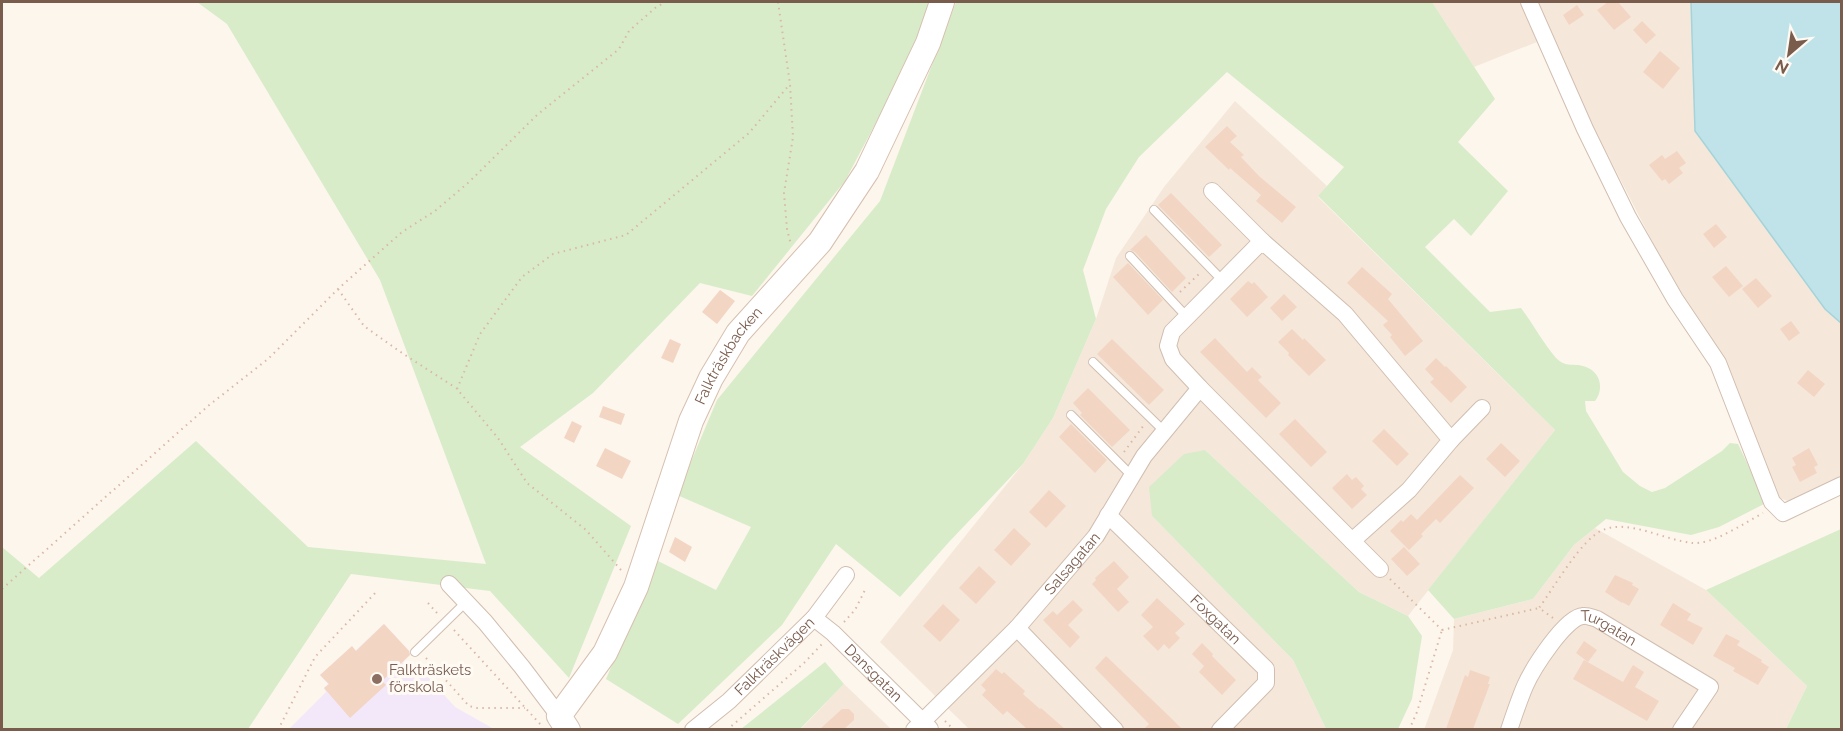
<svg xmlns="http://www.w3.org/2000/svg" width="1843" height="731" viewBox="0 0 1843 731" font-family="Raleway,sans-serif">
	<style>
		.residential { fill: #f5e8da }
		.education { fill: #f3e8fa }
		.green { fill: #d8ecc9 }
		.water { fill: #bfe3e8; stroke: #a5d3da; stroke-width: 1.5 }
		.building { fill: #f3d5c3 }
		.lines { fill: none; stroke-linecap: round; stroke-linejoin: round }
		.lane-casing { stroke: #d1beb0; stroke-width: 10 }
		.street-casing { stroke: #d1beb0; stroke-width: 18 }
		.secondary-casing { stroke: #d6c0b0; stroke-width: 26 }
		.path { stroke: #d9b8a5; stroke-width: 2; stroke-dasharray: 1.5 4.5; stroke-linecap: butt }
		.lane { stroke: #fff; stroke-width: 8 }
		.street { stroke: #fff; stroke-width: 16 }
		.secondary { stroke: #fff; stroke-width: 24 }
		.education-dot { fill: #8d6e63; stroke: #fffaf3; stroke-width: 2 }
		.labels { text-anchor: middle; stroke-width: 6; stroke-linejoin: round; paint-order: stroke }
		.street-label { font-size: 15px; fill: #7a5c4d; stroke: #fffaf3 }
		.education-label { font-size: 15px; fill: #785e54; stroke: #fffaf3; text-anchor: start }
	</style>
	<rect width="100%" height="100%" fill="#fdf6ec"/>
	<g class="residential">
		<polygon points="1432,2 1691,2 1695,131 1825,309 1841,323 1841,476 1790,502 1775,496 1719,357 1655,247 1596,132 1552,36 1474,67"/>
		<polygon points="1235,101 1327,186 1318,197 1555,430 1408,616 1359,592 1205,450 1152,516 1293,660 1326,729 969,729 880,642 1023,464 1053,418 1096,319 1116,258 1164,187"/>
		<polygon points="1595,528 1706,590 1807,686 1786,729 1424,730 1453,650 1454,619 1533,599 1574,545"/>
		<polygon points="844,684 891,729 800,730"/>
	</g>
	<polygon class="education" points="384,624 411,653 404,661 415,672 419,667 455,707 494,729 288,730 326,692 324,688 328,684 320,675 356,650"/>
	<g class="green">
		<polygon points="197,2 933,2 916,47 845,181 752,296 700,283 593,393 520,447 631,526 569,678 490,591 351,574 248,729 2,729 2,547 39,578 196,441 308,547 486,564 380,280 227,24"/>
		<path d="M956 2H1432L1495 99 1458 142 1508 191 1471 236 1454 219 1425 247 1490 312 1521 308C1533 324 1543 343 1556 358 1567 369 1574 362 1586 367 1601 372 1604 390 1595 401H1585L1586 411 1623 472 1640 486 1652 492 1665 488 1722 451 1730 443 1738 444 1766 503 1719 527 1691 535 1606 519 1574 545 1533 599 1454 619 1428 590 1555 430 1318 196 1344 167 1227 72 1139 157 1106 209 1083 270 1096 319 1053 418 1023 464 949 542 900 597 836 544 782 625 678 724 606 679 656 560 716 590 751 527 677 495 717 400 880 201Z"/>
		<polygon points="1205,450 1359,592 1408,616 1422,636 1412,699 1398,729 1326,729 1293,660 1152,516 1149,487 1184,454"/>
		<polygon points="1841,529 1841,729 1786,729 1807,686 1706,590"/>
		<polygon points="825,662 844,684 800,729 741,729"/>
	</g>
	<polygon class="water" points="1691,2 1841,2 1841,323 1825,309 1695,131"/>
	<g class="building">
		<polygon points="1608,2 1618,2 1631,17 1614,30 1597,10"/>
		<polygon points="1577,5 1584,15 1569,25 1563,15"/>
		<polygon points="1642,21 1656,35 1646,44 1633,30"/>
		<polygon points="1660,51 1680,68 1663,89 1643,72"/>
		<polygon points="1227,126 1237,136 1230,142 1244,155 1241,157 1259,176 1296,207 1282,223 1256,201 1261,195 1230,168 1229,170 1205,147"/>
		<polygon points="1677,151 1686,163 1679,168 1683,173 1669,184 1665,179 1662,181 1649,165 1662,155 1665,159"/>
		<polygon points="1171,193 1222,245 1209,257 1158,205"/>
		<polygon points="1716,224 1727,237 1714,248 1703,234"/>
		<polygon points="1146,235 1186,278 1172,292 1135,252 1130,250"/>
		<polygon points="1128,263 1163,300 1148,315 1113,277"/>
		<polygon points="1726,266 1743,286 1729,297 1712,277"/>
		<polygon points="1362,267 1392,294 1388,299 1423,341 1405,356 1390,337 1392,335 1383,325 1388,321 1347,283"/>
		<polygon points="1756,278 1772,296 1758,308 1742,289"/>
		<polygon points="1248,281 1252,284 1254,282 1268,297 1247,317 1230,299"/>
		<polygon points="720,290 735,301 717,324 702,312"/>
		<polygon points="1284,294 1297,307 1282,321 1270,308"/>
		<polygon points="1791,321 1800,333 1789,341 1780,329"/>
		<polygon points="1292,329 1303,340 1304,338 1326,360 1309,376 1288,355 1289,353 1278,342"/>
		<polygon points="1215,338 1247,372 1252,367 1262,377 1258,380 1281,403 1266,418 1200,352"/>
		<polygon points="670,339 681,344 673,363 661,358"/>
		<polygon points="1112,339 1164,390 1149,405 1097,354"/>
		<polygon points="1436,358 1445,367 1446,366 1467,387 1451,403 1430,382 1434,379 1425,369"/>
		<polygon points="1808,370 1825,384 1814,397 1797,383"/>
		<polygon points="1088,388 1130,430 1112,447 1080,415 1082,413 1073,403"/>
		<polygon points="603,406 625,414 621,425 599,417"/>
		<polygon points="1295,419 1327,452 1311,467 1279,434"/>
		<polygon points="572,421 582,426 574,443 564,438"/>
		<polygon points="1071,424 1107,460 1095,473 1059,437"/>
		<polygon points="1384,429 1409,454 1397,466 1372,441"/>
		<polygon points="1501,443 1520,461 1505,477 1486,459"/>
		<polygon points="605,448 631,461 622,479 596,466"/>
		<polygon points="1809,448 1818,465 1814,467 1817,473 1800,482 1792,467 1796,465 1792,458"/>
		<polygon points="1347,474 1352,480 1356,477 1364,486 1361,489 1367,495 1352,509 1332,488"/>
		<polygon points="1460,475 1474,488 1440,523 1436,519 1421,534 1423,536 1409,550 1390,531 1401,520 1403,522 1411,514 1417,520"/>
		<polygon points="1049,490 1066,506 1046,528 1029,512"/>
		<polygon points="1014,528 1031,544 1011,566 994,550"/>
		<polygon points="675,537 692,547 685,562 669,552"/>
		<polygon points="1404,547 1420,564 1407,576 1391,559"/>
		<polygon points="1114,561 1129,577 1117,589 1129,602 1118,612 1092,584 1096,580 1095,578"/>
		<polygon points="979,566 996,582 976,604 959,588"/>
		<polygon points="1615,575 1633,583 1632,585 1639,589 1629,606 1622,602 1622,603 1605,592"/>
		<polygon points="1157,598 1185,624 1175,633 1180,638 1169,649 1164,644 1158,651 1143,636 1153,627 1141,615"/>
		<polygon points="1073,600 1083,610 1068,625 1080,637 1070,648 1043,620 1053,611 1057,615"/>
		<polygon points="1673,603 1691,614 1687,620 1703,628 1693,645 1660,625"/>
		<polygon points="943,604 960,620 940,642 923,626"/>
		<polygon points="384,624 409,651 410,655 382,681 386,685 350,718 324,688 329,684 320,675 352,646 356,651"/>
		<polygon points="1726,634 1740,641 1737,645 1762,660 1761,662 1769,667 1758,685 1733,671 1735,668 1713,656"/>
		<polygon points="1584,641 1597,650 1588,662 1576,653"/>
		<polygon points="1202,643 1213,654 1212,656 1236,680 1222,695 1199,672 1204,666 1192,654"/>
		<polygon points="1106,656 1170,717 1182,729 1144,729 1149,724 1095,668"/>
		<polygon points="1584,660 1623,682 1633,665 1644,672 1635,687 1659,701 1647,721 1573,679"/>
		<polygon points="996,669 1002,674 1004,672 1025,691 1023,694 1040,709 1041,708 1065,729 1027,729 1007,711 1003,715 982,695 986,690 981,685"/>
		<polygon points="1470,670 1490,677 1488,684 1490,684 1473,729 1446,729 1465,675 1468,677"/>
		<polygon points="842,709 849,709 854,714 854,720 844,729 820,729"/>
	</g>
	<g class="lines">
		<defs>
			<g id="lane">
				<polyline points="1154,210 1223,281"/>
				<polyline points="1130,256 1187,317"/>
				<polyline points="1093,362 1165,432"/>
				<polyline points="1071,415 1132,476"/>
				<polyline points="415,652 466,602"/>
			</g>
			<g id="street">
				<polyline points="1529,2 1585,129 1628,217 1675,299 1718,363 1772,502 1783,513 1842,485"/>
				<polyline points="1212,191 1262,241"/>
				<polygon points="1262,241 1345,314 1451,440 1409,490 1352,541 1200,388 1173,359 1168,346 1172,332"/>
				<polyline points="1451,440 1482,408"/>
				<path id="s1" d="M1108 515 1266 669V683L1220 730"/>
				<polyline points="1352,541 1380,569"/>
				<polyline points="449,584 485,622 522,667 559,716"/>
				<path id="s2" d="M814 618 833 633 930 729"/>
				<polyline points="1017,628 1115,730"/>
				<path id="s3" d="M693 730 729 701 814 618 846 575"/>
				<path id="s4" d="M914 730 1017 628 1096 536 1144 456 1200 388"/>
				<path id="s5" d="M1509 730C1514 715 1519 700 1525 686 1532 670 1565 617 1583 616 1587 615 1593 618 1597 619L1710 687 1681 730"/>
			</g>
			<g id="secondary">
				<path id="s6" d="M568 730 559 716 605 653 636 587 691 421 711 378 738 333 820 242 867 171 928 43 942 2"/>
			</g>
		</defs>
		<use href="#lane" class="lane-casing"/>
		<use href="#street" class="street-casing"/>
		<use href="#secondary" class="secondary-casing"/>
		<g class="path">
			<polyline points="778,2 790,84 793,137 784,193 787,229 791,245"/>
			<polyline points="338,289 364,326 399,351 456,388"/>
			<polyline points="1180,292 1200,273"/>
			<polyline points="1124,452 1144,425"/>
			<polyline points="621,570 586,530 527,483 498,438 457,389 480,334 522,277 553,254 626,235 749,133 790,84"/>
			<polyline points="1390,579 1442,630"/>
			<polyline points="2,589 208,406 268,359 338,289 402,232 435,211 469,182 537,115 619,49 629,31 655,8 665,2"/>
			<polyline points="428,603 437,613"/>
			<path d="M1553 618 1539 608C1553 589 1582 538 1603 530 1629 519 1664 540 1692 543 1713 545 1744 523 1763 513"/>
			<polyline points="844,622 855,610 865,590"/>
			<polyline points="454,630 541,725"/>
			<polyline points="1442,630 1539,608"/>
			<polyline points="426,658 469,706 477,708 525,708"/>
			<polyline points="945,721 954,730"/>
			<polyline points="278,730 315,657 377,591"/>
			<polyline points="727,730 804,663 823,643"/>
			<polyline points="1409,730 1417,712 1442,630"/>
		</g>
		<use href="#lane" class="lane"/>
		<use href="#street" class="street"/>
		<use href="#secondary" class="secondary"/>
	</g>
	<circle class="education-dot" cx="377" cy="679" r="6"/>
	<g class="labels">
		<g class="street-label">
			<text dy="5" stroke="none"><textPath href="#s6" startOffset="418">Falkträskbacken</textPath></text>
			<text dy="5" stroke="none"><textPath href="#s4" startOffset="230">Salsagatan</textPath></text>
			<text dy="5" stroke="none"><textPath href="#s1" startOffset="150">Foxgatan</textPath></text>
			<text dy="5" stroke="none"><textPath href="#s5" startOffset="168">Turgatan</textPath></text>
			<text dy="5" stroke="none"><textPath href="#s3" startOffset="110">Falkträskvägen</textPath></text>
			<text dy="5" stroke="none"><textPath href="#s2" startOffset="81">Dansgatan</textPath></text>
		</g>
		<g class="education-label">
			<text x="389" y="675">Falkträskets<tspan x="389" dy="17">förskola</tspan></text>
		</g>
	</g>
	<rect width="1843" height="731" fill="none" stroke="#7a5c4d" stroke-width="6"/>
	<g transform="translate(1789 54) rotate(209)" stroke="#fffaf3" stroke-width="4.5" paint-order="stroke">
	<path d="M0-4.5L10 22L0 15L-10 22Z" fill="#7a5c4d"/>
	<text y="-9" font-size="16" font-weight="bold" text-anchor="middle" fill="#7a5c4d">N</text>
	</g>
</svg>
